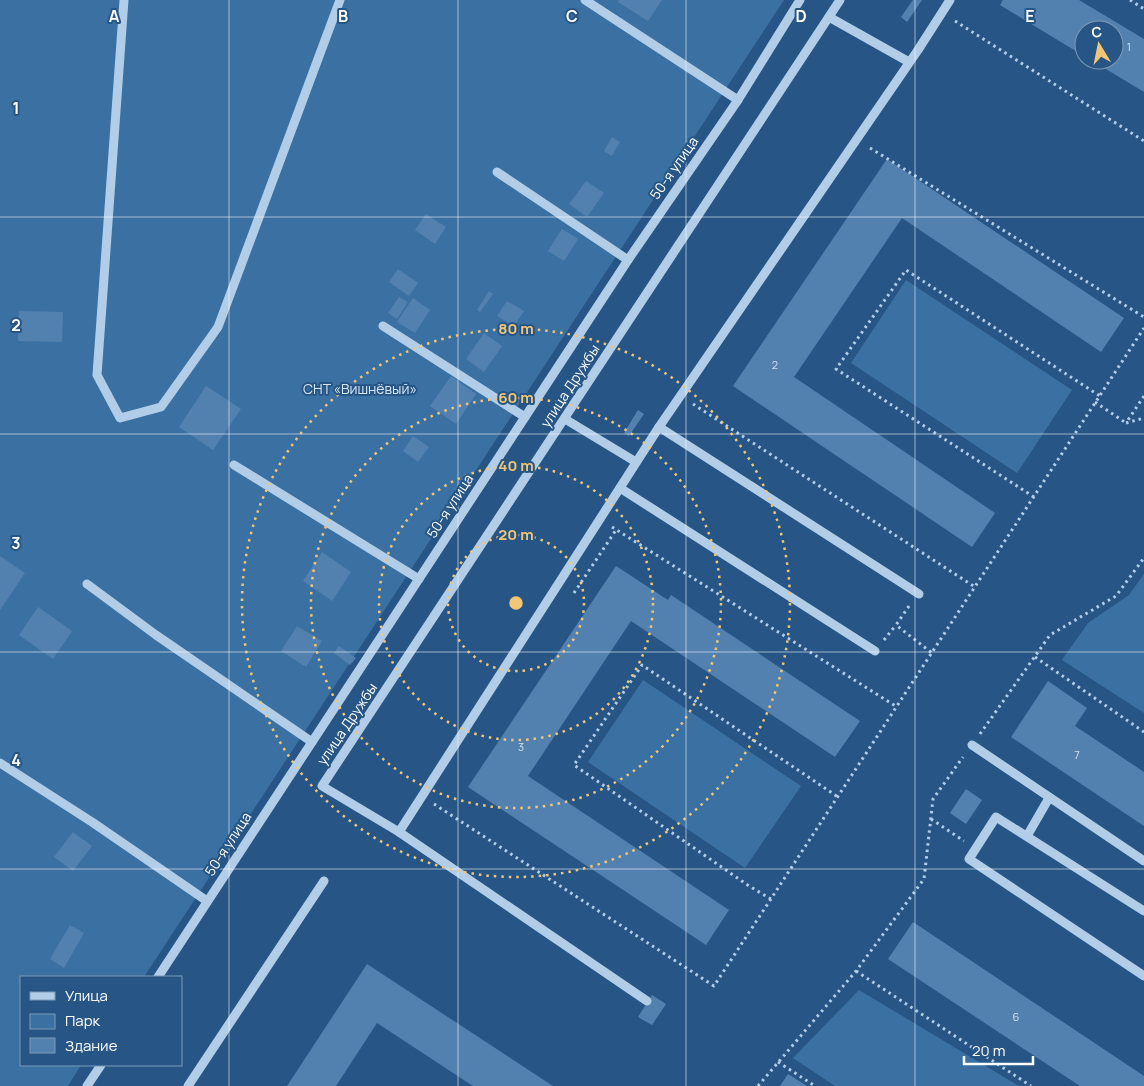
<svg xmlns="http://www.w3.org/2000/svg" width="1144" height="1086" viewBox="0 0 1144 1086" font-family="Manrope,sans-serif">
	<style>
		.green { fill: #3b70a2 }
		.building { fill: #5381af }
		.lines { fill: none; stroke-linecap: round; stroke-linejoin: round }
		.path { stroke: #b2cde8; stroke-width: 3; stroke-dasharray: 2.5 4; stroke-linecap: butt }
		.minor { stroke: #b2cde8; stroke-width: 9 }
		.grid { fill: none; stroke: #fff; stroke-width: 1; stroke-opacity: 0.55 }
		.ring { fill: none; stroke: #f1c777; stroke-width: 2.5; stroke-dasharray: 2.5 5 }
		.labels { text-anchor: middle; stroke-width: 4; stroke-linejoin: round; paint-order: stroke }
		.number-label { font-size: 11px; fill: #d4e0eb }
		.street-label { font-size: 14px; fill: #fff; stroke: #275686 }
		.park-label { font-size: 14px; fill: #d5e6f6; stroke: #275686 }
		.grid-label { font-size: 16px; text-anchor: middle; font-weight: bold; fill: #fff; stroke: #275686; stroke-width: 4; stroke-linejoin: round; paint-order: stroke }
		.centre { fill: #f1c777; stroke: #275686; stroke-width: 2.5 }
		.ring-label { font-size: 15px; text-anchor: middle; font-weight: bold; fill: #f1c777; stroke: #275686; stroke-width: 4; stroke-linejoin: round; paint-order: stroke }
	</style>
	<rect width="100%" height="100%" fill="#275686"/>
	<g class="green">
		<polygon points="0,0 784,0 144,977 21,977 21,1065 81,1065 68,1086 0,1086"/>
		<polygon points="906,280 1072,390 1017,473 851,363"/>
		<polygon points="1144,574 1144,713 1062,660 1088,623 1129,595"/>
		<polygon points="643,680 801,786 745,868 588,762"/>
		<polygon points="859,990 1019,1086 835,1086 793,1058"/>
	</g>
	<g class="building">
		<polygon points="619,0 662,0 648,21 618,2"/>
		<polygon points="913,0 922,0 907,22 901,17"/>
		<polygon points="1003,0 1079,0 1144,39 1144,92 1091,60 1114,60 1114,30 1084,30 1084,56 1000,5"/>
		<polygon points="612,137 620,142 612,156 604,151"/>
		<polygon points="887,159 1124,318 1101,352 902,218 794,377 995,513 972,547 733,386"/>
		<polygon points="586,181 604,193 587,217 569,204"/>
		<polygon points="426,214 446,227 435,244 415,230"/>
		<polygon points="562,229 578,239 564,261 548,251"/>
		<polygon points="398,269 418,283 409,296 389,282"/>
		<polygon points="489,291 493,294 480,312 477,310"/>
		<polygon points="399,297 408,302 397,319 388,313"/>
		<polygon points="413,298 430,310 415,333 397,322"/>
		<polygon points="507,301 524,311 514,326 497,316"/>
		<polygon points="19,311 63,312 62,342 18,341"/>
		<polygon points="484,333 502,346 484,372 466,359"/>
		<polygon points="451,376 476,394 456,424 430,406"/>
		<polygon points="206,386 241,409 213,450 179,427"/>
		<polygon points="638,410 644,414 629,436 624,433"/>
		<polygon points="413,436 429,447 418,462 403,451"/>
		<polygon points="459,483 468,489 463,495 455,489"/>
		<polygon points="322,552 351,572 332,601 303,581"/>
		<polygon points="0,556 25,573 0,610"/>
		<polygon points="616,566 668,600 671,595 860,721 835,757 631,621 528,776 729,910 706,945 468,787"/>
		<polygon points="38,607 72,631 53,659 19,635"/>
		<polygon points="297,626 322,641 306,667 281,651"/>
		<polygon points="339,646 356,658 350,665 334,653"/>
		<polygon points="1048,681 1087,708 1075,726 1144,772 1144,826 1011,737"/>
		<polygon points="966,789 982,800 966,824 950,813"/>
		<polygon points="73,832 92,846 73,871 54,857"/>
		<polygon points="913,922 1144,1076 1144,1086 1080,1086 888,959"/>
		<polygon points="70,925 84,933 64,968 50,959"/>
		<polygon points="367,964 553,1086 473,1086 377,1023 336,1086 287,1086"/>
		<polygon points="652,995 666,1004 652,1025 638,1017"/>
		<polygon points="788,1074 807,1086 780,1086"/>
	</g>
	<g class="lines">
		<g class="path">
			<polyline points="1130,0 1144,9"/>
			<polyline points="955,21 1144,141"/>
			<polyline points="870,148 1144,317"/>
			<polyline points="1144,396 1126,423 1144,418"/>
			<polyline points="1095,402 1126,423"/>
			<polyline points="693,404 975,587"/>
			<polyline points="1034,497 836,369 906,270 1100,396"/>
			<polyline points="612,527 897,707"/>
			<polyline points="574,593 616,530"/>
			<polyline points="909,606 896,625 932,653"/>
			<polyline points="884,640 896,625"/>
			<polyline points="1035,657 1144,732"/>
			<polyline points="980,734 1050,635 1116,596 1144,558"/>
			<polyline points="434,804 714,986 1144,328"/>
			<polyline points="931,819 964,841"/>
			<polyline points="771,899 749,886 574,765 642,665 838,797"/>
			<polyline points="856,971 1031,1086"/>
			<polyline points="778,1062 815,1086"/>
			<polyline points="758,1086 856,971 924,879 933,799 963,757"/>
		</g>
		<g class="minor">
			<polyline points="124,0 97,375 120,418 161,407 218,327 340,0"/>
			<polyline points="585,0 738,100"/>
			<polyline points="829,17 909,62"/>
			<polyline points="497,172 628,260"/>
			<polyline points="383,326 525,417"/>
			<polyline points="565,419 636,462"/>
			<polyline points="659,427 919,594"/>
			<polyline points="234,465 419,579"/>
			<polyline points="620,488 875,651"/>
			<polyline points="87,584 156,635 312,742"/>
			<polyline points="972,745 1144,861"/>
			<polyline points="0,763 92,822 207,901"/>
			<polyline points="399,832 659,427 918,50 950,0"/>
			<polyline points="1027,836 1049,798"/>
			<polyline points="1144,911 996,817 969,859 1144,976"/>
			<polyline points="158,977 628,260 738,100 800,0"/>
			<polyline points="647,1001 399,832 322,786 840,0"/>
			<polyline points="87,1086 101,1065"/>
			<polyline points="188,1086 324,881"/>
		</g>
	</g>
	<path class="grid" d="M229 0V1086M458 0V1086M686 0V1086M915 0V1086M0 217H1144M0 434H1144M0 652H1144M0 869H1144"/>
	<g class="ring">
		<circle cx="516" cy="603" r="68"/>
		<circle cx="516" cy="603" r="137"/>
		<circle cx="516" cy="603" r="205"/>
		<circle cx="516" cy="603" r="274"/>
	</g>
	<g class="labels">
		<g class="number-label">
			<text x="1129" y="51">1</text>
			<text x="775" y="369">2</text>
			<text x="521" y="751">3</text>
			<text x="1077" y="759">7</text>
			<text x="1016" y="1021">6</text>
		</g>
		<g class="street-label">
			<text transform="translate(674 168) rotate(-55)" y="5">50-я улица</text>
			<text transform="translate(570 386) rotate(-57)" y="5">улица Дружбы</text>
			<text transform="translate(450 506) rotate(-57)" y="5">50-я улица</text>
			<text transform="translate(347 724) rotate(-56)" y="5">улица Дружбы</text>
			<text transform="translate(228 844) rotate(-57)" y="5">50-я улица</text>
		</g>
		<g class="park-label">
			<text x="360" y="394">СНТ «Вишнёвый»</text>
		</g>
	</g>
	<g class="grid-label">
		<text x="114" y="22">A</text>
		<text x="343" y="22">B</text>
		<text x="572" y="22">C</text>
		<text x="801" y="22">D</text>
		<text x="1030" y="22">E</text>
		<text x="16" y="114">1</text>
		<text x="16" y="331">2</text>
		<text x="16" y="549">3</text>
		<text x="16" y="766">4</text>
	</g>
	<circle cx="516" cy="603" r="8" class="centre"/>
	<g class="ring-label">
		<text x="516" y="334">80 m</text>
		<text x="516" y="403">60 m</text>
		<text x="516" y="471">40 m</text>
		<text x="516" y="540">20 m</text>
	</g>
	<rect x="20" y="976" width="162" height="90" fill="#275686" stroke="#7d9ab6"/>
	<rect x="30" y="992" width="25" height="8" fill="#b2cde8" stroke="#7d9ab6"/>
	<text x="65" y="1001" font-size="15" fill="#ffffff">Улица</text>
	<rect x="30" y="1014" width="25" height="15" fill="#3b70a2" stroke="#7d9ab6"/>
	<text x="65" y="1026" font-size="15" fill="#ffffff">Парк</text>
	<rect x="30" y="1038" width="25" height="15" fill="#5381af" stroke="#7d9ab6"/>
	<text x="65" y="1051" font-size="15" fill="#ffffff">Здание</text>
	<g transform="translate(1099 45) rotate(350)"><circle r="24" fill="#275686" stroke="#7d9ab6"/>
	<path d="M0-4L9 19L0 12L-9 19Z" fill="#f1c777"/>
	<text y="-8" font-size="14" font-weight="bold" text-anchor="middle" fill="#ffffff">С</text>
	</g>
	<path d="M964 1056v8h69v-8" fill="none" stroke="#ffffff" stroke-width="2.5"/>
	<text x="972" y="1056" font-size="15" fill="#ffffff" stroke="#275686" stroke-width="4" paint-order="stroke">20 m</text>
</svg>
